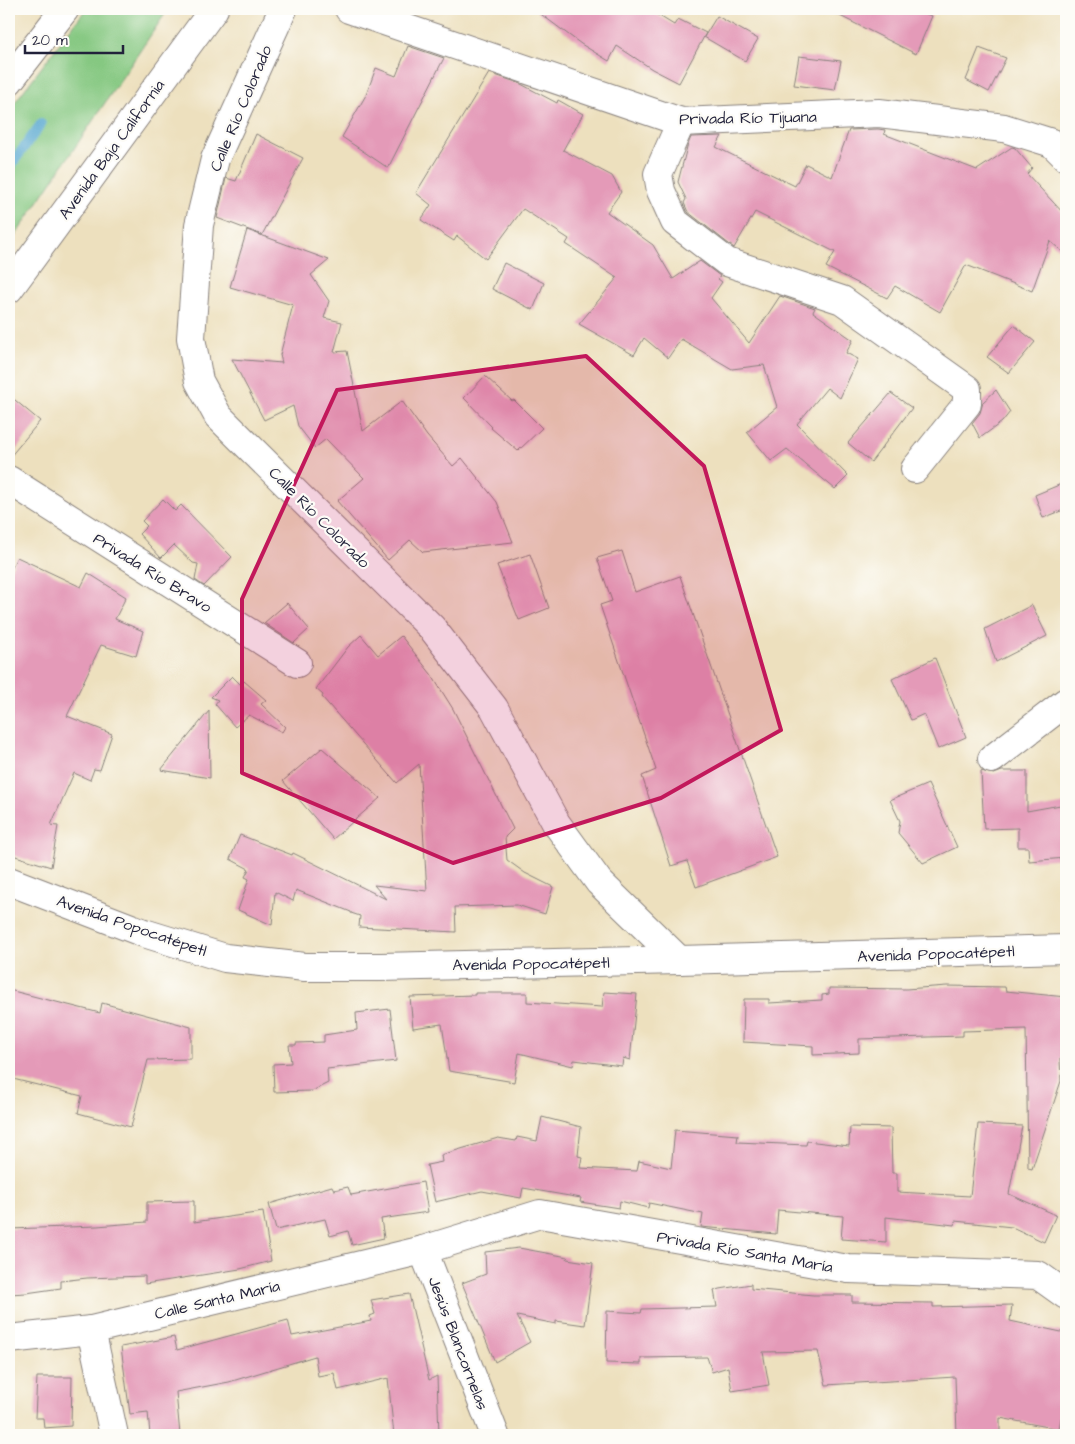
<svg xmlns="http://www.w3.org/2000/svg" width="1075" height="1444" viewBox="0 0 1075 1444" font-family="'Architects Daughter',sans-serif">
	<style>
		.green { fill: #85c881; stroke: #54755e }
		.lines { fill: none; stroke-linecap: round; stroke-linejoin: round }
		.stream { stroke: #56a7d0; stroke-width: 10 }
		.building { fill: #e49ab8 }
		.minor-casing { stroke: #88817c; stroke-width: 30 }
		.major-casing { stroke: #88817c; stroke-width: 30 }
		.minor { stroke: #fff; stroke-width: 28 }
		.major { stroke: #fff; stroke-width: 28 }
		.marked { fill: #c2185b; fill-opacity: 0.2; stroke: #c2185b; stroke-width: 4; stroke-linejoin: round }
		.labels { text-anchor: middle; stroke-width: 4.5; stroke-linejoin: round; paint-order: stroke }
		.street-label { font-size: 16px; fill: #22223b; stroke: #fdfcf7 }
	</style>
	<rect width="100%" height="100%" fill="#fdfcf7"/>
	<filter id="ink" filterUnits="userSpaceOnUse"><feTurbulence type="fractalNoise" baseFrequency=".02" numOctaves="2"/><feDisplacementMap in="SourceGraphic" scale="10" xChannelSelector="R" yChannelSelector="G"/><feConvolveMatrix kernelMatrix="1 2 1 2 8 2 1 2 1" color-interpolation-filters="sRGB"/></filter>
	<filter id="wash" filterUnits="userSpaceOnUse"><feTurbulence type="fractalNoise" baseFrequency=".0096" numOctaves="4" result="noise"/><feDisplacementMap in="SourceGraphic" scale="20" xChannelSelector="R" yChannelSelector="G"/><feGaussianBlur stdDeviation="1.12" result="paint"/><feColorMatrix in="noise" values="0 0 0 0 0 0 0 0 0 0 0 0 0 0 0 0 0 1.4 0 .05"/><feComposite in="paint" operator="in"/></filter>
	<g filter="url(#wash)">
		<rect width="100%" height="100%" fill="#ede0be"/>
		<polygon class="green" points="86,9 164,9 167,11 9,245 9,110"/>
		<g class="lines">
			<polyline class="stream" points="9,168 41,124"/>
		</g>
		<g id="blocks">
			<g class="building">
				<polygon points="534,9 648,9 674,25 678,19 706,33 679,83 652,69 617,46 609,61 581,44"/>
				<polygon points="826,9 911,9 932,16 916,54"/>
				<polygon points="717,16 758,39 745,61 704,37"/>
				<polygon points="408,46 444,58 388,168 342,137 366,95 376,68 396,76"/>
				<polygon points="979,48 1006,58 989,92 966,80"/>
				<polygon points="799,56 841,61 835,90 794,85"/>
				<polygon points="489,73 519,83 557,103 558,100 583,114 563,150 612,176 621,192 607,212 653,245 673,279 700,261 720,276 718,279 722,282 711,298 749,343 780,296 815,308 813,312 853,340 846,353 858,359 840,398 827,388 797,424 848,476 835,489 787,449 771,461 747,432 777,407 764,365 732,369 681,339 668,358 644,338 634,355 579,324 617,278 566,244 569,239 523,209 486,259 457,236 454,241 421,220 431,205 416,193"/>
				<polygon points="878,129 885,130 884,134 977,170 1012,147 1015,148 1032,168 1027,174 1066,216 1066,255 1050,241 1032,291 966,265 940,312 895,286 887,298 826,267 835,252 755,212 734,248 688,212 684,203 686,199 678,182 687,147 691,137 722,136 716,147 795,186 806,164 832,177 849,130"/>
				<polygon points="256,134 303,158 262,235 217,218 226,178 236,181"/>
				<polygon points="247,230 329,260 311,275 329,301 324,318 342,322 334,352 347,351 363,431 402,401 427,436 453,466 462,458 497,502 513,542 423,552 410,540 388,560 337,501 364,478 326,439 315,448 298,426 293,406 264,420 232,359 282,363 280,355 293,305 230,287"/>
				<polygon points="504,263 544,283 533,310 492,289"/>
				<polygon points="1014,325 1035,342 1009,373 987,357"/>
				<polygon points="485,376 512,401 514,400 542,428 518,451 491,428 492,427 464,398"/>
				<polygon points="996,390 1010,412 1002,422 980,438 972,423 980,413 983,402"/>
				<polygon points="891,393 912,408 871,462 848,443"/>
				<polygon points="9,395 40,421 9,458"/>
				<polygon points="1066,482 1066,509 1043,518 1035,495"/>
				<polygon points="163,499 175,511 181,505 232,557 204,586 195,580 198,564 193,563 174,545 161,558 139,534 147,526 142,521"/>
				<polygon points="622,551 635,592 680,576 777,857 696,887 687,861 671,866 642,776 656,770 600,605 612,601 597,558"/>
				<polygon points="530,554 549,608 519,620 497,565"/>
				<polygon points="17,557 81,587 88,573 126,597 115,619 143,631 136,656 101,645 67,716 112,734 100,770 94,769 90,780 74,773 51,825 58,826 51,867 9,854 9,573"/>
				<polygon points="287,603 309,629 294,643 264,623"/>
				<polygon points="1032,605 1047,636 996,662 985,629"/>
				<polygon points="361,635 378,655 401,636 431,674 453,709 513,829 505,837 507,860 525,873 553,887 545,914 517,905 455,907 456,932 359,927 360,916 351,913 351,912 296,890 293,901 275,892 272,925 238,910 249,879 245,877 249,869 230,859 240,835 292,855 293,853 386,899 374,885 427,891 419,764 397,783 322,697 323,695 316,689 348,647"/>
				<polygon points="935,658 966,737 938,749 924,714 911,720 892,679"/>
				<polygon points="232,676 241,685 244,681 266,700 261,704 285,727 282,732 249,715 235,727 215,704 218,700 211,697"/>
				<polygon points="209,711 210,778 161,770"/>
				<polygon points="322,748 380,798 333,839 283,781"/>
				<polygon points="981,771 994,774 1002,771 1027,771 1027,811 1066,804 1066,858 1029,861 1028,847 1018,847 1018,828 984,829"/>
				<polygon points="928,784 957,847 923,863 898,833 900,821 890,800"/>
				<polygon points="947,986 1005,987 1006,991 1066,997 1066,1059 1060,1059 1061,1081 1032,1169 1028,1168 1026,1029 963,1031 963,1036 859,1039 859,1053 813,1055 813,1046 743,1042 744,999 769,999 769,1003 822,1000 822,995 829,994 829,988 906,989"/>
				<polygon points="9,990 100,1013 102,1003 191,1027 191,1059 148,1060 131,1127 78,1113 82,1096 9,1078"/>
				<polygon points="604,992 637,994 630,1060 623,1058 622,1066 574,1060 573,1066 519,1053 514,1082 449,1071 442,1024 413,1028 410,997 475,995 475,993 527,993 527,1002 602,1007"/>
				<polygon points="390,1009 396,1061 327,1069 328,1083 312,1091 274,1092 273,1064 291,1063 289,1045 296,1045 296,1043 324,1042 324,1035 357,1030 356,1013"/>
				<polygon points="542,1117 581,1127 578,1156 582,1157 580,1168 637,1171 639,1161 671,1168 675,1130 738,1135 737,1142 806,1145 807,1141 849,1146 850,1127 891,1128 892,1173 897,1173 897,1192 970,1196 978,1124 1022,1126 1009,1194 1056,1215 1044,1242 1012,1227 955,1221 954,1225 886,1217 886,1242 841,1239 843,1216 778,1210 776,1234 701,1227 703,1214 649,1203 648,1208 620,1201 619,1208 580,1202 581,1198 523,1188 521,1198 482,1191 435,1202 427,1165 442,1162 441,1155 498,1138 516,1141 517,1137 537,1141"/>
				<polygon points="423,1182 428,1212 381,1219 384,1238 352,1245 348,1231 330,1236 325,1219 276,1230 269,1204 332,1186 334,1190 348,1187 351,1195"/>
				<polygon points="194,1201 194,1222 263,1212 271,1261 240,1269 145,1284 145,1276 87,1278 61,1281 61,1288 26,1293 9,1294 9,1229 97,1226 147,1222 147,1202"/>
				<polygon points="519,1248 568,1257 567,1259 593,1263 585,1325 556,1321 556,1324 517,1316 530,1342 495,1362 462,1283 486,1274 485,1252"/>
				<polygon points="751,1284 751,1289 813,1295 852,1295 852,1302 933,1303 933,1307 1012,1305 1010,1321 1066,1333 1066,1419 1061,1418 1059,1429 1000,1418 1000,1435 957,1435 955,1377 826,1385 818,1351 763,1352 769,1385 732,1391 728,1367 712,1372 707,1357 641,1358 641,1364 606,1363 607,1311 641,1313 642,1309 717,1307 714,1290"/>
				<polygon points="409,1294 429,1380 437,1376 439,1435 394,1435 388,1378 338,1390 334,1373 318,1376 315,1356 229,1382 176,1392 180,1435 150,1435 148,1412 130,1414 121,1347 174,1337 177,1350 288,1320 292,1336 371,1321 370,1316 375,1314 371,1300"/>
				<polygon points="37,1377 72,1377 71,1426 44,1428 43,1418 35,1418"/>
			</g>
		</g>
	</g>
	<g filter="url(#ink)">
		<use href="#blocks" fill-opacity="0" stroke="#88817c" stroke-width="1"/>
		<g class="lines">
			<defs>
				<g id="minor">
					<polyline points="283,9 215,159 199,225 191,338 199,381 218,416 432,628 494,708 556,823 599,882 679,960"/>
					<polyline points="349,9 681,122 879,113 1004,128 1052,143 1066,157"/>
					<polyline points="9,81 65,9"/>
					<polyline points="681,122 658,174 661,191 675,222 727,262 842,300 967,389 967,404 915,469"/>
					<polyline points="9,289 214,9"/>
					<polyline points="9,480 297,663"/>
					<polyline points="992,759 1066,702"/>
					<polyline points="423,1250 495,1435"/>
					<polyline points="91,1330 114,1435"/>
					<polyline points="9,1339 91,1330 423,1250 540,1214 848,1269 1038,1275 1066,1295"/>
				</g>
				<polyline id="major" points="9,881 144,933 225,958 305,967 381,967 679,960 1066,949"/>
			</defs>
			<use href="#minor" class="minor-casing"/>
			<use href="#major" class="major-casing"/>
			<use href="#minor" class="minor"/>
			<use href="#major" class="major"/>
		</g>
	</g>
	<path class="marked" d="M586 356 704 466 781 730 661 798 453 863 242 773V599L337 390Z"/>
	<g class="labels">
		<g class="street-label">
			<text transform="translate(240 108) rotate(-67)" y="6">Calle Río Colorado</text>
			<text transform="translate(748 117) rotate(-1)" y="6">Privada Río Tijuana</text>
			<text transform="translate(111 149) rotate(-54)" y="6">Avenida Baja California</text>
			<text transform="translate(320 517) rotate(45)" y="6">Calle Río Colorado</text>
			<text transform="translate(153 572) rotate(32)" y="6">Privada Río Bravo</text>
			<text transform="translate(132 925) rotate(19)" y="6">Avenida Popocatépetl</text>
			<text transform="translate(936 953) rotate(-2)" y="6">Avenida Popocatépetl</text>
			<text transform="translate(531 963) rotate(-1)" y="6">Avenida Popocatépetl</text>
			<text transform="translate(745 1251) rotate(10)" y="6">Privada Río Santa María</text>
			<text transform="translate(217 1299) rotate(-13)" y="6">Calle Santa María</text>
			<text transform="translate(459 1343) rotate(69)" y="6">Jesús Blancornelas</text>
		</g>
	</g>
	<rect width="1075" height="1444" fill="none" stroke="#fdfcf7" stroke-width="30"/>
	<path d="M25 45v8h98v-8" fill="none" stroke="#22223b" stroke-width="2.5"/>
	<text x="32" y="45" font-size="15" fill="#22223b" stroke="#fdfcf7" stroke-width="4" paint-order="stroke">20 m</text>
</svg>
